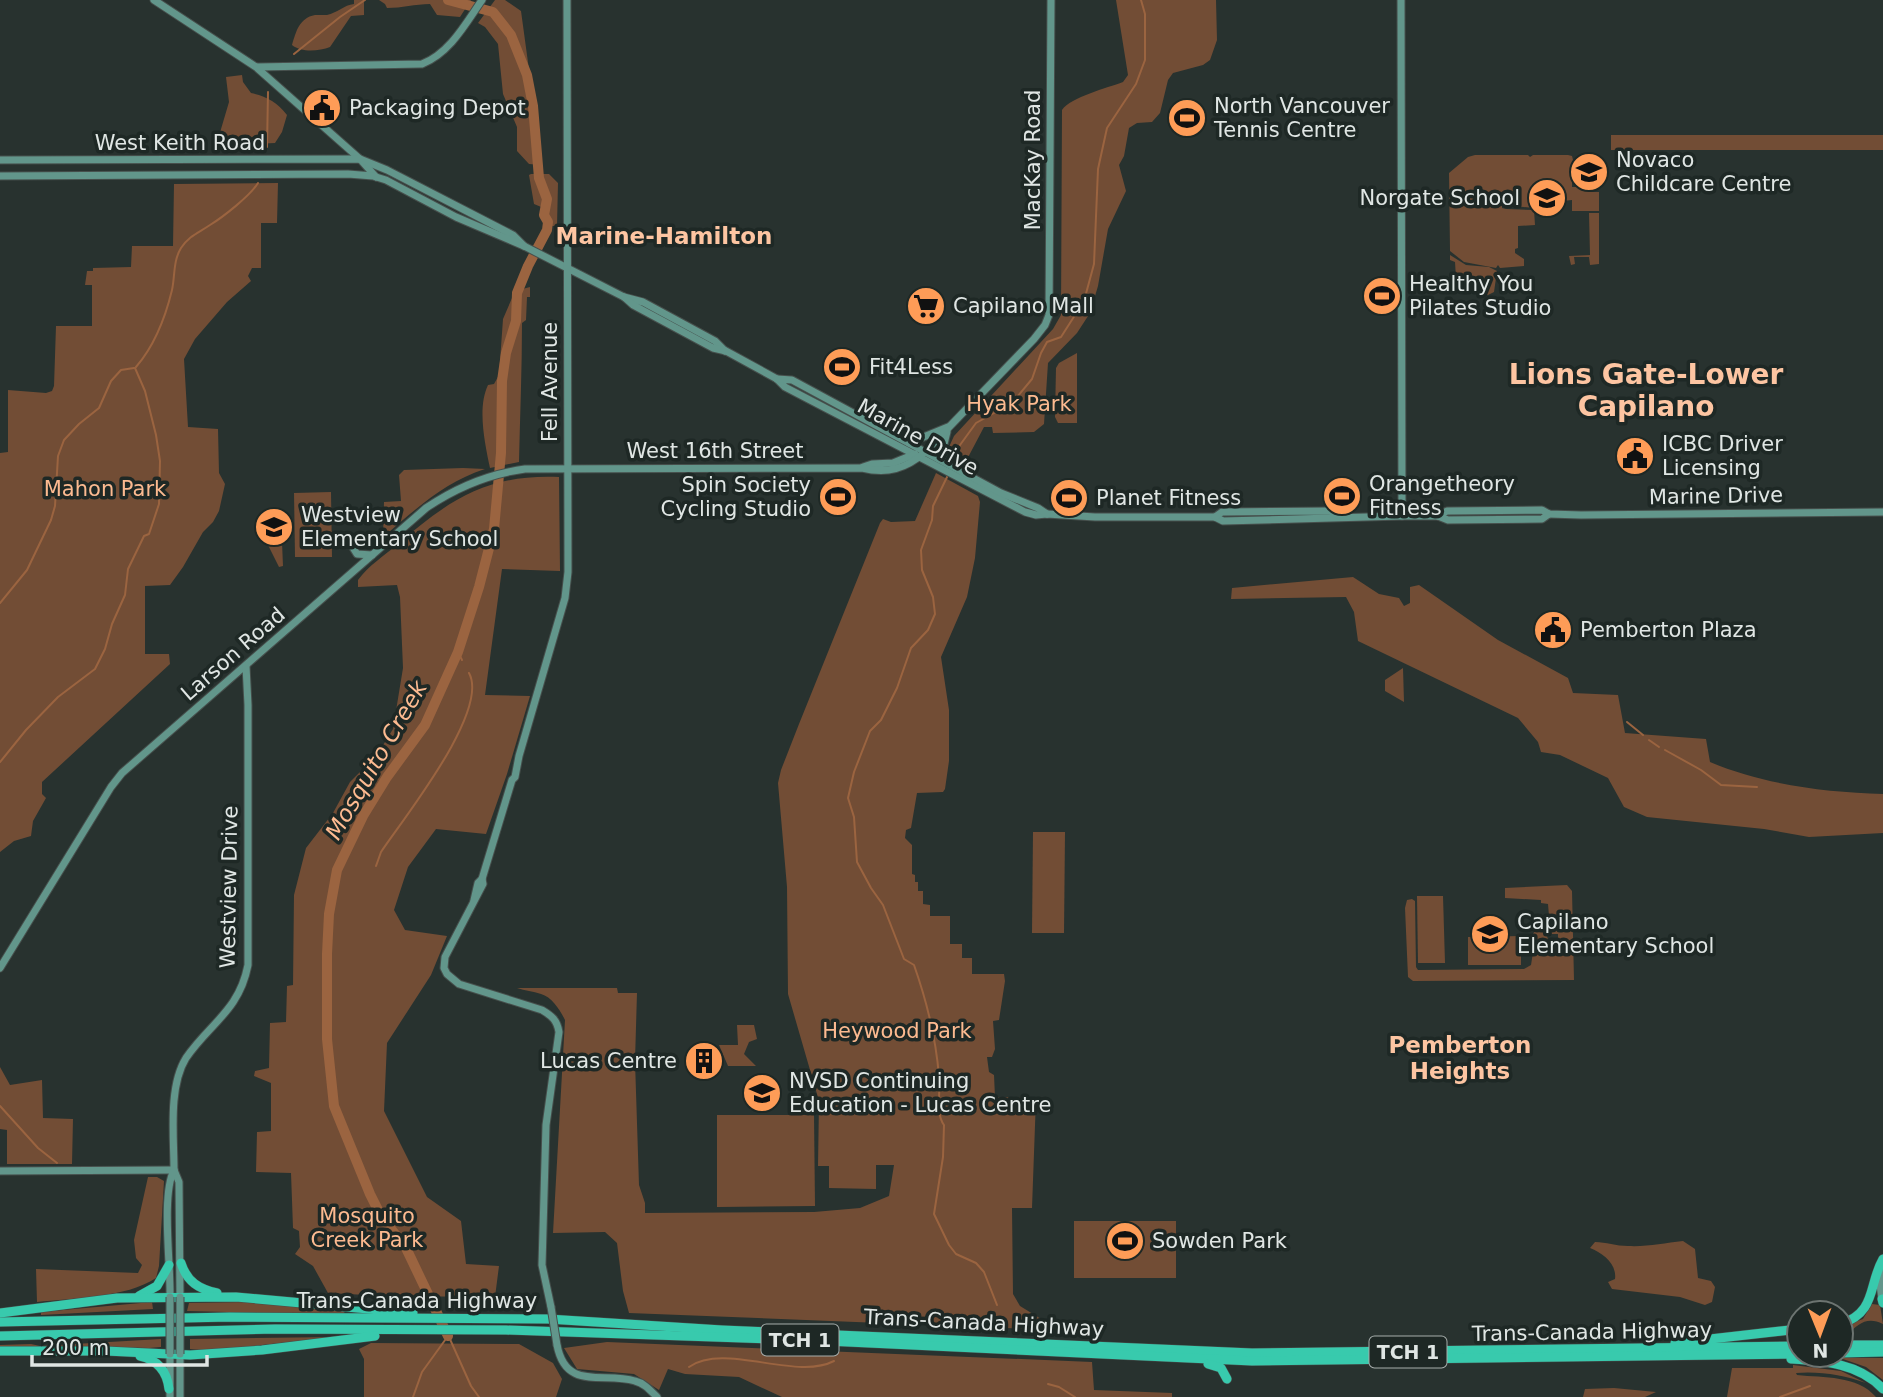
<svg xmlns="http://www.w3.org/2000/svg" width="1883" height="1397" viewBox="0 0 1883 1397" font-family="'DejaVu Sans',sans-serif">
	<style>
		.green { fill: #724d35 }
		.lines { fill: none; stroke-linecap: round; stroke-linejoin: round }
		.stream { stroke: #9b6440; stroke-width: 2 }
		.river { stroke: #9b6440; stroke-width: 10 }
		.secondary-casing { stroke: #464f4c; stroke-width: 9 }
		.highway-casing { stroke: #464f4c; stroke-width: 10 }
		.secondary { stroke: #62968b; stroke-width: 7 }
		.highway { stroke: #38caad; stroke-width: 9 }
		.secondary-bridge-casing { stroke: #464f4c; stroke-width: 9; stroke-linecap: butt }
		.secondary-bridge { stroke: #62968b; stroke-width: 7 }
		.labels { text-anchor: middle; stroke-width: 7; stroke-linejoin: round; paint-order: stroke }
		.shield { fill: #1e2825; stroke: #a6adab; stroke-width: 2 }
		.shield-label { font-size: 19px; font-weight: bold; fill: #e0e6e4 }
		.poi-label { font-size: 21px; fill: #e0e6e4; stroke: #1e2825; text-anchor: start }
		.street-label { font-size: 21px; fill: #e0e6e4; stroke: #1e2825 }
		.park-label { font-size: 21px; fill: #fcba90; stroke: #1e2825 }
		.neighbourhood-label { font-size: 23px; font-weight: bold; fill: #fdc5a2; stroke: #1e2825 }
		.water-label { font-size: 23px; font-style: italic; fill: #fdbb91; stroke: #1e2825 }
		.district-label { font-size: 28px; font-weight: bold; fill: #fdc5a2; stroke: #1e2825 }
	</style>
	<rect width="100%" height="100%" fill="#28322f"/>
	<g class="green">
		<path d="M354 0H364V15L351 16 330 47C319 51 302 53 292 45 296 32 299 18 315 15 317 15 325 15 327 15 337 13 344 5 354 4Z"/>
		<path d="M379 0H471L460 17 437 15 430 4C415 4 402 8 387 8L385 4Z"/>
		<polygon points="495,0 505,0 521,11 542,165 529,164 517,151 517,127 503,94 498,44 485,27 478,23"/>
		<path d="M1116 0H1216L1217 40 1210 60 1203 65 1173 73 1168 80 1160 113 1152 122 1137 123 1129 128 1124 156 1119 165 1126 191 1108 229 1098 286 1090 313 1077 333 1048 363 1044 424 1034 432 993 433 992 427H984L964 465 951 456 949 447 954 436 1053 329 1061 315 1062 110C1071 97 1107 88 1123 82L1128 75Z"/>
		<path d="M242 75 243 82 251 93C266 96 277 102 287 115L282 132 275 143 216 146 229 102 226 77Z"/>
		<rect x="1611" y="135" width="272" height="15"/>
		<polygon points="1475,155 1528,155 1530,157 1533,155 1568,155 1572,156 1573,160 1594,159 1594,168 1572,168 1572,187 1589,187 1589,192 1599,192 1599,211 1572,211 1572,200 1553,202 1541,208 1536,204 1535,208 1502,205 1502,208 1506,209 1534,210 1535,225 1518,226 1518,248 1515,249 1515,253 1524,259 1524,266 1500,268 1498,265 1496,268 1464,262 1450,251 1449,173 1468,157"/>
		<polygon points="531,174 549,174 558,183 557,226 546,226 546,209 534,204 529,175"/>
		<polygon points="278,183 277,223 261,223 261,268 252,268 248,276 251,281 227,302 195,339 184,359 188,427 218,429 219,473 225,484 219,511 213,522 203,532 183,567 170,585 145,586 145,654 169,654 170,664 42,782 42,794 46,798 33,821 31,836 14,841 0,852 0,453 8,452 8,390 46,393 52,391 54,386 56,326 92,326 92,285 85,285 87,271 93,271 93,268 131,267 132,246 173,246 174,184"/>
		<polygon points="1589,213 1599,213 1599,264 1590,265 1589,257 1574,257 1575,264 1571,265 1569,256 1590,255"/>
		<polygon points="1450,255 1466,265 1489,267 1497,271 1494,292 1488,295 1483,293 1474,279 1456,278 1455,262 1450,260"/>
		<path d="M530 287V297H527L526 320 522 323C522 369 520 415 519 462L490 468C485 444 477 408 488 385L494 384 499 375 503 319 515 291Z"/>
		<polygon points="1077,353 1077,423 1058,423 1055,417 1056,368 1059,363"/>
		<path d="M463 468 485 469C444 482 415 510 383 537L384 502 401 501 399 475 404 470Z"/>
		<path d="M936 473 978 496 980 502 975 558 967 597 941 657 949 710V761L945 789 943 792 917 793 911 828 906 830 905 838 912 845V874L915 875V882H918V891H923V904L930 905V916H950V944H962V958H972V974H1004L1005 981 999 1020 993 1021 995 1049 992 1057H987L989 1072 994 1075 995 1097 1036 1098 1032 1208H1012L1013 1294 1020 1306 1059 1330 629 1313 623 1291 617 1243 605 1232 553 1233 565 1020C560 1010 552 997 541 994 533 991 525 991 517 988H617L618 993H637L635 1061 639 1185 645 1203V1213L814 1212 860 1208 889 1196 894 1165H876V1189L829 1188V1166H818L819 1101 788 994 787 887 778 783 781 770 799 724 880 523 883 519 891 522 915 521Z"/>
		<path d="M559 477 560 571 502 569 485 695 530 696 507 774 486 834 436 829 408 867 394 910 405 930 447 936 431 975 387 1043 384 1111 427 1197 461 1221 466 1264 499 1266 495 1297 386 1296 328 1293 313 1266 295 1254 300 1247 299 1231 293 1228 291 1173 256 1172 257 1132 271 1131V1083L254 1076 255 1071 269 1068 270 1023 286 1022 287 986 293 985 294 895 306 848 333 813 350 782 377 755 393 729 403 668 400 597 397 585 358 587V580C368 566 385 555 398 544 450 499 488 474 559 477Z"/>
		<polygon points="331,492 332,557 295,557 294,493"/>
		<polygon points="276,533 280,542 282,542 283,566 279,567 264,537"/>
		<path d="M1353 577 1379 594 1399 598 1404 606 1410 603V587L1419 585 1498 640 1568 678 1573 693 1618 695 1625 733 1706 739 1710 762C1765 785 1824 792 1883 794V833L1809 837 1764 829 1647 817 1624 807 1608 778 1560 755 1541 752 1538 742 1518 718 1358 641 1354 612 1346 597 1231 599 1232 588Z"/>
		<polygon points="1403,668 1404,702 1385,691 1385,680"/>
		<polygon points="1033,832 1065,832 1064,933 1032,933"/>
		<polygon points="1567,885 1572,891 1574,980 1413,981 1408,977 1405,908 1407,900 1412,899 1415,901 1416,967 1418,970 1524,969 1531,965 1534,946 1531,937 1538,926 1546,929 1548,941 1558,940 1558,934 1552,934 1545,925 1557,921 1557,916 1549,916 1548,904 1541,903 1541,900 1505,898 1505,888"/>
		<polygon points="1417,896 1443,896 1445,963 1418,963"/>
		<polygon points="1521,936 1521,965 1468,965 1468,937"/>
		<polygon points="737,1025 754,1025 757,1039 749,1042 744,1054 756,1066 728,1066 719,1045 738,1045"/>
		<polygon points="0,1067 10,1085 42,1080 43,1118 73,1119 72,1164 7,1164 7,1130 0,1129"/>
		<polygon points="717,1115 814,1115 815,1206 717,1207"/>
		<path d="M148 1177H157L164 1181 159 1266 156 1278C126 1298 73 1298 37 1302L36 1269 138 1273 142 1265 136 1258 134 1240Z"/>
		<rect x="1074" y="1221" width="102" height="57"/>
		<path d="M1683 1241 1695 1249 1698 1278 1711 1281 1715 1287 1712 1302 1705 1305 1680 1297 1612 1289 1608 1282 1615 1279C1617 1264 1603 1253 1590 1248L1595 1242C1606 1242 1616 1246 1628 1246 1647 1247 1664 1243 1683 1241Z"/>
		<polygon points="152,1302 153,1309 41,1315 41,1312"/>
		<polygon points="245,1302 344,1311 345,1315 187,1311 189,1303"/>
		<path d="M1872 1304 1880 1305 1883 1324C1867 1316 1858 1324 1847 1335H1841V1327L1863 1319Z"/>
		<polygon points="334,1337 211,1351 190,1349 190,1339"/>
		<polygon points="161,1339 161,1347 149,1348 25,1346 13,1350 0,1349 0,1345 31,1344 40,1346"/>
		<polygon points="607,1342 1092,1362 1094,1390 1172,1393 1172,1397 782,1397 739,1377 685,1374 668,1369 659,1390 634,1374 577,1369 564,1348"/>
		<polygon points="371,1343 519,1344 553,1363 562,1379 556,1397 364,1397 364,1359 359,1349"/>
		<polygon points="1840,1358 1883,1358 1883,1380 1866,1367"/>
		<path d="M1793 1365 1841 1371 1866 1383C1844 1375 1819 1371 1796 1373L1797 1375C1824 1378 1857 1375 1876 1397H1727L1732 1368H1793Z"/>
		<polygon points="1614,1388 1656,1392 1645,1397 1583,1397 1585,1389"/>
	</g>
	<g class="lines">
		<g class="stream">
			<polyline points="294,54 340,17 365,0"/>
			<polyline points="267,147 268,92"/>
			<path d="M136 367C155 345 165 319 172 290 175 277 173 261 181 248 189 236 198 233 210 225 223 217 250 196 258 183"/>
			<polyline points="953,464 960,445 976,423 1012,403 1032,379 1041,353 1047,342 1061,337 1084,301 1094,264 1098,169 1107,128 1136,84 1145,60 1145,14 1141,0"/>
			<path d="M948 475 933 506 932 520 921 550 922 570 933 597 935 614 928 630 911 648 897 688 881 720 870 731 854 772 848 798 854 817 857 862 871 888 883 905 904 959 914 965C927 1002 936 1037 939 1077 941 1092 935 1113 944 1125L943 1157 934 1214 949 1245 956 1254 976 1263 984 1272 997 1305"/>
			<polyline points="0,603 27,570 51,520 55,506 58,456 64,440 79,424 99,408 111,381 121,370 134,368"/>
			<polyline points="458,652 462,660"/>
			<polyline points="1627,722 1643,735"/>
			<polyline points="1649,740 1659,747"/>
			<polyline points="1665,750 1701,770 1721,785 1757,787"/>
			<polyline points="0,762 26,730 58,697 95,669 105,649 112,624 125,595 128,569 144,536 149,534 159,504 160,461 156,435 145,391 135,368"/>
			<path d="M376 866 381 852C403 819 490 711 469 673"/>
			<polyline points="0,1106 38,1148 57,1163"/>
			<polyline points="449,1337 471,1386 479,1397"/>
			<path d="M689 1367C724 1342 796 1381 834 1361"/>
			<polyline points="1048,1384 1059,1387 1075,1397"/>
			<polyline points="413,1397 422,1372 448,1336"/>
			<polyline points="1780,1397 1810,1386"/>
		</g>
		<polyline class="river" points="448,0 493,12 511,35 527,75 533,106 539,178 547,199 544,215 548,222 547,230 528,266 517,293 516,321 506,353 502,381 501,453 494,529 479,587 458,652 425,725 387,777 363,816 337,870 329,914 327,954 327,1039 334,1106 370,1194 381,1216 406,1248 448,1336"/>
		<defs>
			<g id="secondary">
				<polyline points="154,0 256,67 360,159 376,177"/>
				<polyline points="1401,0 1402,516"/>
				<path d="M257 67 422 64C450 53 466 23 482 0"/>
				<polyline points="0,160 360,159 387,170 513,235 524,246"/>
				<polyline points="0,176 348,174 373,176 386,180 456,217 524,246 624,297 643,302 715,341 725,351"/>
				<polyline points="624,297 633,305 713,348 726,351 777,379 785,387 1025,512 1036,515 1047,514 1095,517 1215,517 1223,521 1402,516 1438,516 1448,520 1542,519 1549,514"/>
				<polyline points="777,379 792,380 1001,493 1038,508 1047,514"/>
				<polyline points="947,432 944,444 949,464"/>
				<polyline points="909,443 948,427"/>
				<polyline points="863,467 872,464 893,463 915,454"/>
				<polyline points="1438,516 1447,511 1542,510 1549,514 1581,515 1883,512"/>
				<polyline points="1215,517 1222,512 1330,511 1340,516"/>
				<polyline points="352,546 357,554 372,555"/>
				<polyline points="474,900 478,883 482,879"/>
				<path d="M0 968 111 787 122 773 426 508C457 487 488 474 525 469L862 468C887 474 906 469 925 452L1034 339 1045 325 1049 315 1051 0"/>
				<polyline points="174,1170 179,1182 180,1297"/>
				<polyline points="0,1171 174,1170"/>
				<path d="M170 1297C171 1267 161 1195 174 1170 174 1137 168 1087 186 1058 210 1023 239 1011 248 965V705L246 666"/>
				<polyline points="1882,1299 1880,1285 1883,1273"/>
				<path d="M551 1307 542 1265 546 1125 559 1032C557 1020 552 1016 542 1010L459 984 447 974 444 968 445 957 483 884 482 879 512 780 515 777 519 756 565 598 568 572 567 0"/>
				<path d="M557 1345C566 1392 604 1371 635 1381 644 1383 650 1390 657 1397"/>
				<polyline points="170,1354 170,1397"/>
				<polyline points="180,1354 180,1397"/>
			</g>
			<g id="highway">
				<path d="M181 1263C187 1282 199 1289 217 1293"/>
				<polyline points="139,1296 157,1286 169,1265"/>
				<polyline points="1882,1299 1883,1303"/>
				<polyline points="0,1313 117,1298 236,1297 413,1313"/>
				<polyline points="0,1322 230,1317 548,1319 722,1330 1252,1353 1799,1346"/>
				<path d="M1841 1324C1877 1312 1868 1285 1883 1259"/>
				<polyline points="0,1336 275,1329 506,1330 805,1340 1252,1361 1799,1354"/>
				<polyline points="1675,1343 1799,1329"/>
				<polyline points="1841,1345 1883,1345"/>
				<polyline points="0,1351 106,1351 190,1355 262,1350 375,1336"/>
				<polyline points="1841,1353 1883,1352"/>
				<path d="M140 1356C158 1360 167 1371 169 1389"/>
				<path d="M1791 1359C1823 1361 1859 1363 1883 1389"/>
				<polyline points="1208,1364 1221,1368 1227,1379"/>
			</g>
		</defs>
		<use href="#secondary" class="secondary-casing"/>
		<use href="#highway" class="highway-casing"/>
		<use href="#secondary" class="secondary"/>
		<use href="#highway" class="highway"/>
		<defs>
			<g id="secondary-bridge">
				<polyline points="551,1307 557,1345"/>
				<polyline points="170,1354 170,1297"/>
				<polyline points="180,1354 180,1297"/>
			</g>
		</defs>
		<use href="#secondary-bridge" class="secondary-bridge-casing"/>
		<use href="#secondary-bridge" class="secondary-bridge"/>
	</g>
	<defs>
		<symbol id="civic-disc" viewBox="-11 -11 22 22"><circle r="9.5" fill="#fe9c57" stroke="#1e2825"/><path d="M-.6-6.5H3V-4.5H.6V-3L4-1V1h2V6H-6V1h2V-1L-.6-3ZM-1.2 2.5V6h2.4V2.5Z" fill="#111"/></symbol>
		<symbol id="stadium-disc" viewBox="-11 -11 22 22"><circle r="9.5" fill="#fe9c57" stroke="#1e2825"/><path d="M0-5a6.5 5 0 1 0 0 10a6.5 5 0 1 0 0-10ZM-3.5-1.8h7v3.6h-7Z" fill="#111"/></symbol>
		<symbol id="school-disc" viewBox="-11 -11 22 22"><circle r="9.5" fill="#fe9c57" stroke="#1e2825"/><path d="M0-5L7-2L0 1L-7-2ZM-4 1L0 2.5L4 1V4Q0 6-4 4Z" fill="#111"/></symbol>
		<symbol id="supermarket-disc" viewBox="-11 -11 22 22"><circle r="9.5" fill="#fe9c57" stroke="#1e2825"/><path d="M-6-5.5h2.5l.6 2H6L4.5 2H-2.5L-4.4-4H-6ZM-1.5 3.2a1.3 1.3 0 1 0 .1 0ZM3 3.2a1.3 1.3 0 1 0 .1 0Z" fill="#111"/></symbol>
		<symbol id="building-disc" viewBox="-11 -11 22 22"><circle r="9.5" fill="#fe9c57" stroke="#1e2825"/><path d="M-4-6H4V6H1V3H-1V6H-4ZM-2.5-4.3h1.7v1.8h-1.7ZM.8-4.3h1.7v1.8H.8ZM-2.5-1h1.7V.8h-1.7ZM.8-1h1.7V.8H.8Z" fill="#111"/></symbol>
	</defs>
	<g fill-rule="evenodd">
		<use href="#civic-disc" x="300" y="86" width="44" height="44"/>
		<use href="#stadium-disc" x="1165" y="96" width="44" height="44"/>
		<use href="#school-disc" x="1567" y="150" width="44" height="44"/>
		<use href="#school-disc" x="1525" y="176" width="44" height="44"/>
		<use href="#stadium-disc" x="1360" y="274" width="44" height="44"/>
		<use href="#supermarket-disc" x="904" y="284" width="44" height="44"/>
		<use href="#stadium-disc" x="820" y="345" width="44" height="44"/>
		<use href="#civic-disc" x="1613" y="434" width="44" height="44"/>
		<use href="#stadium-disc" x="1320" y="474" width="44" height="44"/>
		<use href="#stadium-disc" x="816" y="475" width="44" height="44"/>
		<use href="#stadium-disc" x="1047" y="476" width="44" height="44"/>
		<use href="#school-disc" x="252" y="505" width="44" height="44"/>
		<use href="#civic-disc" x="1531" y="608" width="44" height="44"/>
		<use href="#school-disc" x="1468" y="912" width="44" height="44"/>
		<use href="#building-disc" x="682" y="1039" width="44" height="44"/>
		<use href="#school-disc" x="740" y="1071" width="44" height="44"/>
		<use href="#stadium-disc" x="1103" y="1219" width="44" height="44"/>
	</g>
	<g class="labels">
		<g class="shield">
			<rect x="761.5" y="1324.5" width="77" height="31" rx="5"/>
			<rect x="1369.5" y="1336.5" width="77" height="31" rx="5"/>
		</g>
		<g class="shield-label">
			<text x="800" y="1347">TCH 1</text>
			<text x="1408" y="1359">TCH 1</text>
		</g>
		<g class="poi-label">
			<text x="1214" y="113">North Vancouver<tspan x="1214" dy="24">Tennis Centre</tspan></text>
			<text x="349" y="115">Packaging Depot</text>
			<text x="1616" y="167">Novaco<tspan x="1616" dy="24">Childcare Centre</tspan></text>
			<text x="1520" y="205" text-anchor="end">Norgate School</text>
			<text x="1409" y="291">Healthy You<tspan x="1409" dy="24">Pilates Studio</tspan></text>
			<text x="953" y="313">Capilano Mall</text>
			<text x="869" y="374">Fit4Less</text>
			<text x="1662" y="451">ICBC Driver<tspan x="1662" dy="24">Licensing</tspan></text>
			<text x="1369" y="491">Orangetheory<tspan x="1369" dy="24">Fitness</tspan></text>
			<text x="811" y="492" text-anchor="end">Spin Society<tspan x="811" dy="24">Cycling Studio</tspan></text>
			<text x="1096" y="505">Planet Fitness</text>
			<text x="301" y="522">Westview<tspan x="301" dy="24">Elementary School</tspan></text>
			<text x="1580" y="637">Pemberton Plaza</text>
			<text x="1517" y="929">Capilano<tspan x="1517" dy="24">Elementary School</tspan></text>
			<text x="677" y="1068" text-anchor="end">Lucas Centre</text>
			<text x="789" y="1088">NVSD Continuing<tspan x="789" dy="24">Education - Lucas Centre</tspan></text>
			<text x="1152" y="1248">Sowden Park</text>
		</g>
		<g class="street-label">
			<text x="180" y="150">West Keith Road</text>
			<text transform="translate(1033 160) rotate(-90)" y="7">MacKay Road</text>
			<text transform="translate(550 382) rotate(-90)" y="7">Fell Avenue</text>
			<text transform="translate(918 437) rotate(29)" y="7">Marine Drive</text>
			<text x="715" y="458">West 16th Street</text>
			<text transform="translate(1716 496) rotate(-1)" y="7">Marine Drive</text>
			<text transform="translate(233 654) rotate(-41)" y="7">Larson Road</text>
			<text transform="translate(229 887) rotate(-89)" y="7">Westview Drive</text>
			<text x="417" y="1308">Trans-Canada Highway</text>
			<text transform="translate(984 1323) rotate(3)" y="7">Trans-Canada Highway</text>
			<text transform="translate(1592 1332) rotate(-1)" y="7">Trans-Canada Highway</text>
		</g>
		<g class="park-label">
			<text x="1019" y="411">Hyak Park</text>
			<text x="105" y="496">Mahon Park</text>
			<text x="897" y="1038">Heywood Park</text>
			<text x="367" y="1223">Mosquito<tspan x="367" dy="24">Creek Park</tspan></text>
		</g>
		<g class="neighbourhood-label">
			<text x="664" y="244">Marine-Hamilton</text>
			<text x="1460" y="1053">Pemberton<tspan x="1460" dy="26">Heights</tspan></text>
		</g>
		<g class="water-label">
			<text transform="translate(376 760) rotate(-60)" y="8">Mosquito Creek</text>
		</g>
		<g class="district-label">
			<text x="1646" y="384">Lions Gate-Lower<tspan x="1646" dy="32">Capilano</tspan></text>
		</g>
	</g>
	<g transform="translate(1820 1334) rotate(179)"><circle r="33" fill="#1e2825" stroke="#6c7471" stroke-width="2"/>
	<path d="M0-5L12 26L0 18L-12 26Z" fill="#fe9c57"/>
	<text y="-10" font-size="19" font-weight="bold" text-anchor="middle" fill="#e0e6e4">N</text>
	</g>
	<path d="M32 1355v10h175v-10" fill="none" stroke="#e0e6e4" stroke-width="3.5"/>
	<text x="42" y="1355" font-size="21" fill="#e0e6e4" stroke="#1e2825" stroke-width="5" paint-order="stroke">200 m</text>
</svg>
